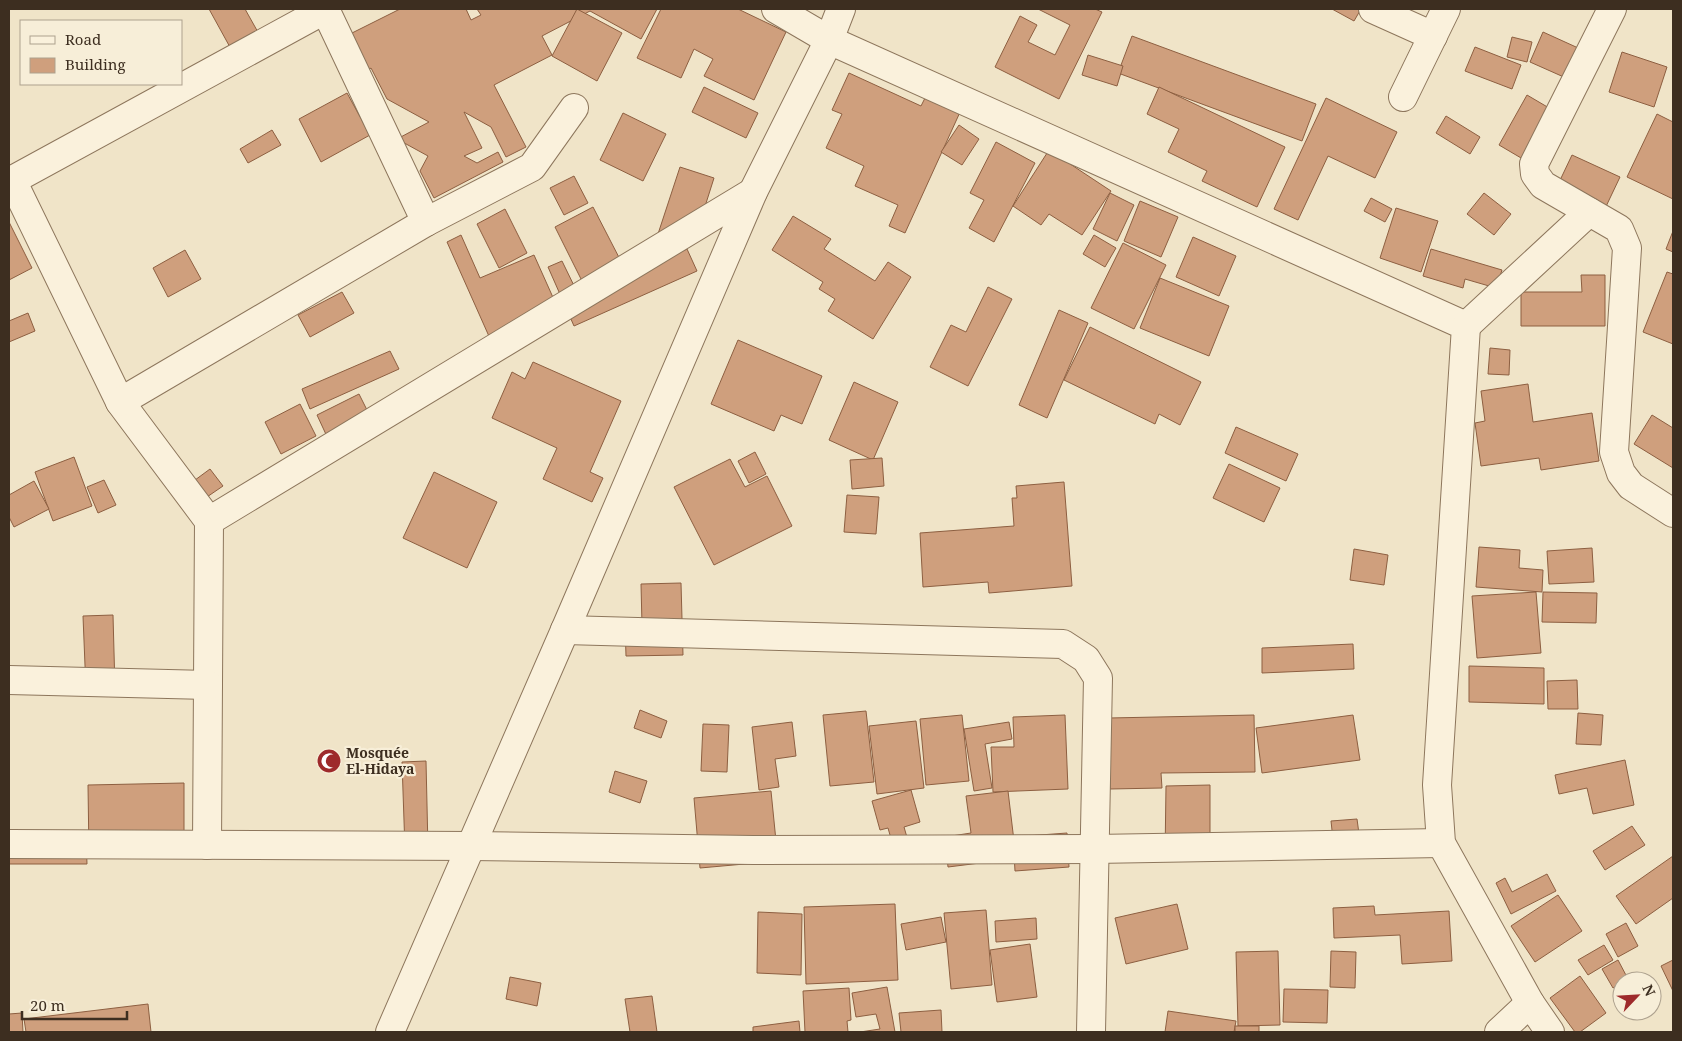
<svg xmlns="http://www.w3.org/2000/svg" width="1682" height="1041" viewBox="0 0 1682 1041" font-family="'Noto Serif',serif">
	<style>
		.building { fill: #cf9f7d; stroke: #8d5f41 }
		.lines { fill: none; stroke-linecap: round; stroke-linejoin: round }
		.minor-casing { stroke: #8d765c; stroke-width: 30 }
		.minor { stroke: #faf1dc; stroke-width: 28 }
		.labels { text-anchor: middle; stroke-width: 4.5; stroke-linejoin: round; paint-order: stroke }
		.poi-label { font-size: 14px; font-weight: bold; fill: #3d2e20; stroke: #f7eed8; text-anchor: start }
	</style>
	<rect width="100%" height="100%" fill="#f0e4c8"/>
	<g class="building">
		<polygon points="209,9 245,9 259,34 231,49"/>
		<polygon points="400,9 466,9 471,20 481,15 477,9 657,9 641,39 590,11 542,36 552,55 494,85 526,147 506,157 491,127 464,112 482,148 464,156 477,163 498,152 503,162 434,198 420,171 428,156 397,139 429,122 387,99 371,68 368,70 350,34"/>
		<polygon points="577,9 622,33 597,81 552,56"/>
		<polygon points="661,9 738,9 786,32 754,100 704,76 713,59 694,49 681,78 637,58"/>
		<polygon points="1038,9 1095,9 1102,12 1059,99 995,67 1020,16 1037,25 1028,42 1055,55 1070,25"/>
		<polygon points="1332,9 1361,9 1354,21"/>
		<polygon points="1543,32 1587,52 1575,82 1530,62"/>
		<polygon points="1132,36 1316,104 1302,141 1118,73"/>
		<polygon points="1512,37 1532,42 1527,62 1507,57"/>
		<polygon points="1475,47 1521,65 1512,89 1465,71"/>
		<polygon points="1622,52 1667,67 1654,107 1609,92"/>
		<polygon points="1088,55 1123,66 1117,86 1082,75"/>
		<polygon points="849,73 921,106 927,94 961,110 905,233 889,226 898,205 855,186 864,166 826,148 842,114 832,110"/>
		<polygon points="704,87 758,113 746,138 692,112"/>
		<polygon points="1159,87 1285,147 1257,207 1202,181 1207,171 1168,152 1179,129 1147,114"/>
		<polygon points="347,93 370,135 321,162 299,119"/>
		<polygon points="1527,95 1561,115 1533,165 1499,145"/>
		<polygon points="1326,98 1397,132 1375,178 1328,156 1298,220 1274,209"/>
		<polygon points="623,113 666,134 643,181 600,160"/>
		<polygon points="1657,114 1673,122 1673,199 1627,177"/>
		<polygon points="1446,116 1480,137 1470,154 1436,133"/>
		<polygon points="959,125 979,139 962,165 941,152"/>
		<polygon points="272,130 281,145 248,163 240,149"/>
		<polygon points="996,142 1035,163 994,242 969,228 984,200 970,193"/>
		<polygon points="1049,150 1111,191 1082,235 1049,214 1041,225 1013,206"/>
		<polygon points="1572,155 1620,177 1601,217 1553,195"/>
		<polygon points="680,167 714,178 701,219 657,237"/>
		<polygon points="574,176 588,203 564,215 550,188"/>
		<polygon points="1110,193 1134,205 1117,241 1093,229"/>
		<polygon points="1484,193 1511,214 1494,235 1467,214"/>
		<polygon points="1371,198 1392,209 1385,222 1364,211"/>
		<polygon points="1140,201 1178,217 1161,257 1124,241"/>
		<polygon points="593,207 626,271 587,291 555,227"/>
		<polygon points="1396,208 1438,221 1421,272 1380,258"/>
		<polygon points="505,209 527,253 499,268 477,224"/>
		<polygon points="793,216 831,239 824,249 875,281 888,262 911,277 873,339 828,311 835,299 819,289 823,282 772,250"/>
		<polygon points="9,222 32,268 9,280"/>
		<polygon points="1673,231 1673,252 1666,249"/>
		<polygon points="461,235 480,278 534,255 564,322 496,352 447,242"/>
		<polygon points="1094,235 1116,248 1105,267 1083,254"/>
		<polygon points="1193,237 1236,256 1219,296 1176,277"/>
		<polygon points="1123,243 1166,265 1134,329 1091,308"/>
		<polygon points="687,249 697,271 574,326 548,267 562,261 580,298"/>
		<polygon points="1431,249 1502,270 1496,288 1465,279 1463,288 1423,276"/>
		<polygon points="185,250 201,279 168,297 153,268"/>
		<polygon points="1667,272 1673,274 1673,344 1643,332"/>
		<polygon points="1581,275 1605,275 1605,326 1521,326 1521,292 1582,292"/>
		<polygon points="1160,278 1229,306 1209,356 1140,328"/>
		<polygon points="988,287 1012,299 968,386 930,367 951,325 966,332"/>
		<polygon points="342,292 354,313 310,337 298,315"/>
		<polygon points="1059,310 1088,323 1047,418 1019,405"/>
		<polygon points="28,313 35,331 9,342 9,321"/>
		<polygon points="1090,327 1201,382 1180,425 1159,414 1155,424 1064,380"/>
		<polygon points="738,340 822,376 802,424 781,415 774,431 711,404"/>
		<polygon points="1490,348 1510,350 1509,375 1488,374"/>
		<polygon points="390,351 399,369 310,409 302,389"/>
		<polygon points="533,362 621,401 590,472 603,478 592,502 543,479 557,448 492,418 512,372 525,379"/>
		<polygon points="854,382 898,402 873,460 829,440"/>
		<polygon points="1528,384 1533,422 1592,413 1599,461 1541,470 1539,458 1481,466 1475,423 1485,421 1481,391"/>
		<polygon points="359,394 373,422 330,443 317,415"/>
		<polygon points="300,404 316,436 281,454 265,422"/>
		<polygon points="1652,415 1673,428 1673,468 1634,444"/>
		<polygon points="1236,427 1298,454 1286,481 1225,453"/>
		<polygon points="755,452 766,474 749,483 738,461"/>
		<polygon points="74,457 92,506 53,521 35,472"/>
		<polygon points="882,458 884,486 852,489 850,460"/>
		<polygon points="730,459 745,487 767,476 792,526 714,565 674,487"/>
		<polygon points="1229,464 1280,488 1264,522 1213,498"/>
		<polygon points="210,469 223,486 204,499 191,483"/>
		<polygon points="434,472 497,502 467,568 403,538"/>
		<polygon points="104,480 116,505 98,513 87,487"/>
		<polygon points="34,481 49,509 14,527 9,517 9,495"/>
		<polygon points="1064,482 1072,586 989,593 988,582 923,587 920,533 1014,526 1012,498 1017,498 1016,486"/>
		<polygon points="847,495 879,497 876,534 844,532"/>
		<polygon points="1479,547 1520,550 1519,568 1543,570 1542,592 1476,587"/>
		<polygon points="1592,548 1594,582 1549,584 1547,551"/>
		<polygon points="1354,549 1388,555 1384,585 1350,580"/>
		<polygon points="681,583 683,655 626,656 625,625 642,625 641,584"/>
		<polygon points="1536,592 1541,653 1477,658 1472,596"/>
		<polygon points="1543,592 1597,593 1596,623 1542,622"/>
		<polygon points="113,615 115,689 86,690 83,616"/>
		<polygon points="1353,644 1354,669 1262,673 1262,648"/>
		<polygon points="1469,666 1544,668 1544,704 1469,702"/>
		<polygon points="1577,680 1578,709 1548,709 1547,681"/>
		<polygon points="640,710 667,721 661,738 634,728"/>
		<polygon points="866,711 874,782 830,786 823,715"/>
		<polygon points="1578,713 1603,715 1601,745 1576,744"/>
		<polygon points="962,715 969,781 926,785 920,719"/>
		<polygon points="1065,715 1068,789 993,792 991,747 1014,747 1013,717"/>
		<polygon points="1254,715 1255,772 1161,773 1162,788 1110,789 1109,718"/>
		<polygon points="1353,715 1360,760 1262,773 1256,728"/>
		<polygon points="916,721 924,788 877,794 869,726"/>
		<polygon points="792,722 796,756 775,759 779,787 759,790 752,727"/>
		<polygon points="1009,722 1012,739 985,744 992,788 974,791 964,729"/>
		<polygon points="703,724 729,725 727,772 701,771"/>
		<polygon points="1625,760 1634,805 1593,814 1587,788 1559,794 1555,775"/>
		<polygon points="426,761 428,849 405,850 402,762"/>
		<polygon points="615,771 647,781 640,803 609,792"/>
		<polygon points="184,783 184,854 89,855 88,785"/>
		<polygon points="1210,785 1210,857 1165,857 1166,786"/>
		<polygon points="911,790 920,822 904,827 913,858 898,863 888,828 880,830 872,801"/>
		<polygon points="771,791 778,861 700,868 694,798"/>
		<polygon points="1008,791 1014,841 988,862 948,867 945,837 971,833 966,796"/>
		<polygon points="1357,819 1362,856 1335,858 1331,821"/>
		<polygon points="1632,826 1645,845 1605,870 1593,851"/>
		<polygon points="1067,833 1069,867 1015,871 1013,837"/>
		<polygon points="9,837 86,837 87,864 9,864"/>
		<polygon points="1673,856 1673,898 1636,924 1616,896"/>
		<polygon points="1547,874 1556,891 1511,914 1496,883 1505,878 1512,892"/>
		<polygon points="1558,895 1582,931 1535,962 1511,926"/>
		<polygon points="895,904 898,980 806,984 804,907"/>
		<polygon points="1177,904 1188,949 1126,964 1115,918"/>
		<polygon points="1374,906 1375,915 1449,911 1452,961 1402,964 1400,935 1334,938 1333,908"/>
		<polygon points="986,910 992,985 951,989 944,913"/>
		<polygon points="758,912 802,914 801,975 757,973"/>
		<polygon points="941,917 946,942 906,950 901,924"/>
		<polygon points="1036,918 1037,939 996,942 995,921"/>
		<polygon points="1626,923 1638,946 1618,957 1606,934"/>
		<polygon points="1030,944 1037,997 997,1002 990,950"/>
		<polygon points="1604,945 1613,960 1588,975 1578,960"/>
		<polygon points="1278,951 1280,1025 1238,1026 1236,952"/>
		<polygon points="1331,951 1356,952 1355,988 1330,987"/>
		<polygon points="1618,960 1628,979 1622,981 1622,983 1613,988 1602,969"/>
		<polygon points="1673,960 1673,991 1661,966"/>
		<polygon points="1580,976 1606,1013 1580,1032 1575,1032 1550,998"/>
		<polygon points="510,977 541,983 537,1006 506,999"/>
		<polygon points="887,987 895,1032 860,1032 880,1029 876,1014 856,1017 852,993"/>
		<polygon points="849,988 851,1020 847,1021 848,1032 805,1032 803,991"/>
		<polygon points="1284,989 1328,990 1327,1023 1283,1022"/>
		<polygon points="652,996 657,1032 630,1032 625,999"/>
		<polygon points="148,1004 151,1032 26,1032 24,1019"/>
		<polygon points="941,1010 942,1032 901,1032 899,1013"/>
		<polygon points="1168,1011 1236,1021 1234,1032 1165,1032"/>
		<polygon points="22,1013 23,1032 9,1032 9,1014"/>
		<polygon points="799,1021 800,1032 753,1032 753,1027"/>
		<rect x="1235" y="1026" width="24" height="6"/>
	</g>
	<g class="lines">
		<defs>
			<g id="minor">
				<polyline points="325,9 426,222"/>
				<polyline points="776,9 829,40 1466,326 1437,785 1441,843 1530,1003 1550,1032"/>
				<polyline points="1373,9 1433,36"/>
				<polyline points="1612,9 1534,164 1535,174 1543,185 1619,229 1627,248 1614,452 1621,473 1631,486 1673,513"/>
				<polyline points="1403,97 1446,9"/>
				<polyline points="12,180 120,402 209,521 207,845"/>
				<polyline points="9,182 326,9"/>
				<polyline points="1466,326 1589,212"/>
				<polyline points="120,402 426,222 532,167 574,108"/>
				<polyline points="209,521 753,192"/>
				<polyline points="565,630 1063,644 1086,659 1098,678 1091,1032"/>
				<polyline points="9,680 208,685"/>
				<polyline points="9,844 471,846 753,850 1094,849 1441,843"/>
				<polyline points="390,1032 565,630 753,192 829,40 841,9"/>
				<polyline points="1499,1032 1530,1003"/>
			</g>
		</defs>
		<use href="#minor" class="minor-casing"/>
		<use href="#minor" class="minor"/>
	</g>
	<defs>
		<symbol id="mosque-disc" viewBox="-11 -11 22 22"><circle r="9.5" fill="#9e2a2b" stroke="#f7eed8"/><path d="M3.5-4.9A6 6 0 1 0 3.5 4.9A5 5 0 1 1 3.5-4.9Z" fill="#fff"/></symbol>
	</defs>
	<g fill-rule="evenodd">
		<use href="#mosque-disc" x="315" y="747" width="28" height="28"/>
	</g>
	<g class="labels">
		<g class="poi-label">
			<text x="346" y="758">Mosquée<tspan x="346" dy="16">El-Hidaya</tspan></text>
		</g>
	</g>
	<rect width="1682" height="1041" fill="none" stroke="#3d2e20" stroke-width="20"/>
	<rect x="20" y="20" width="162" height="65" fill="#f7eed8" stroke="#ada18e"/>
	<rect x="30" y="36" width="25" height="8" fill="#faf1dc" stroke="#ada18e"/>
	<text x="65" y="45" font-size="15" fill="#3d2e20">Road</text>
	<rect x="30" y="58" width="25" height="15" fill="#cf9f7d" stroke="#ada18e"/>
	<text x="65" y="70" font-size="15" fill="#3d2e20">Building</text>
	<g transform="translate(1637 996) rotate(65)"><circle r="24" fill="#f7eed8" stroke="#ada18e"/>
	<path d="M0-4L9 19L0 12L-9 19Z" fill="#9e2a2b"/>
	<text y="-8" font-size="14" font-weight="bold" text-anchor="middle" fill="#3d2e20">N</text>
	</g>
	<path d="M22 1011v8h105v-8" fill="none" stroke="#3d2e20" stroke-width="2.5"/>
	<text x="30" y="1011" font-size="15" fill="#3d2e20" stroke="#f7eed8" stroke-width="4" paint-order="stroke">20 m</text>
</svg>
